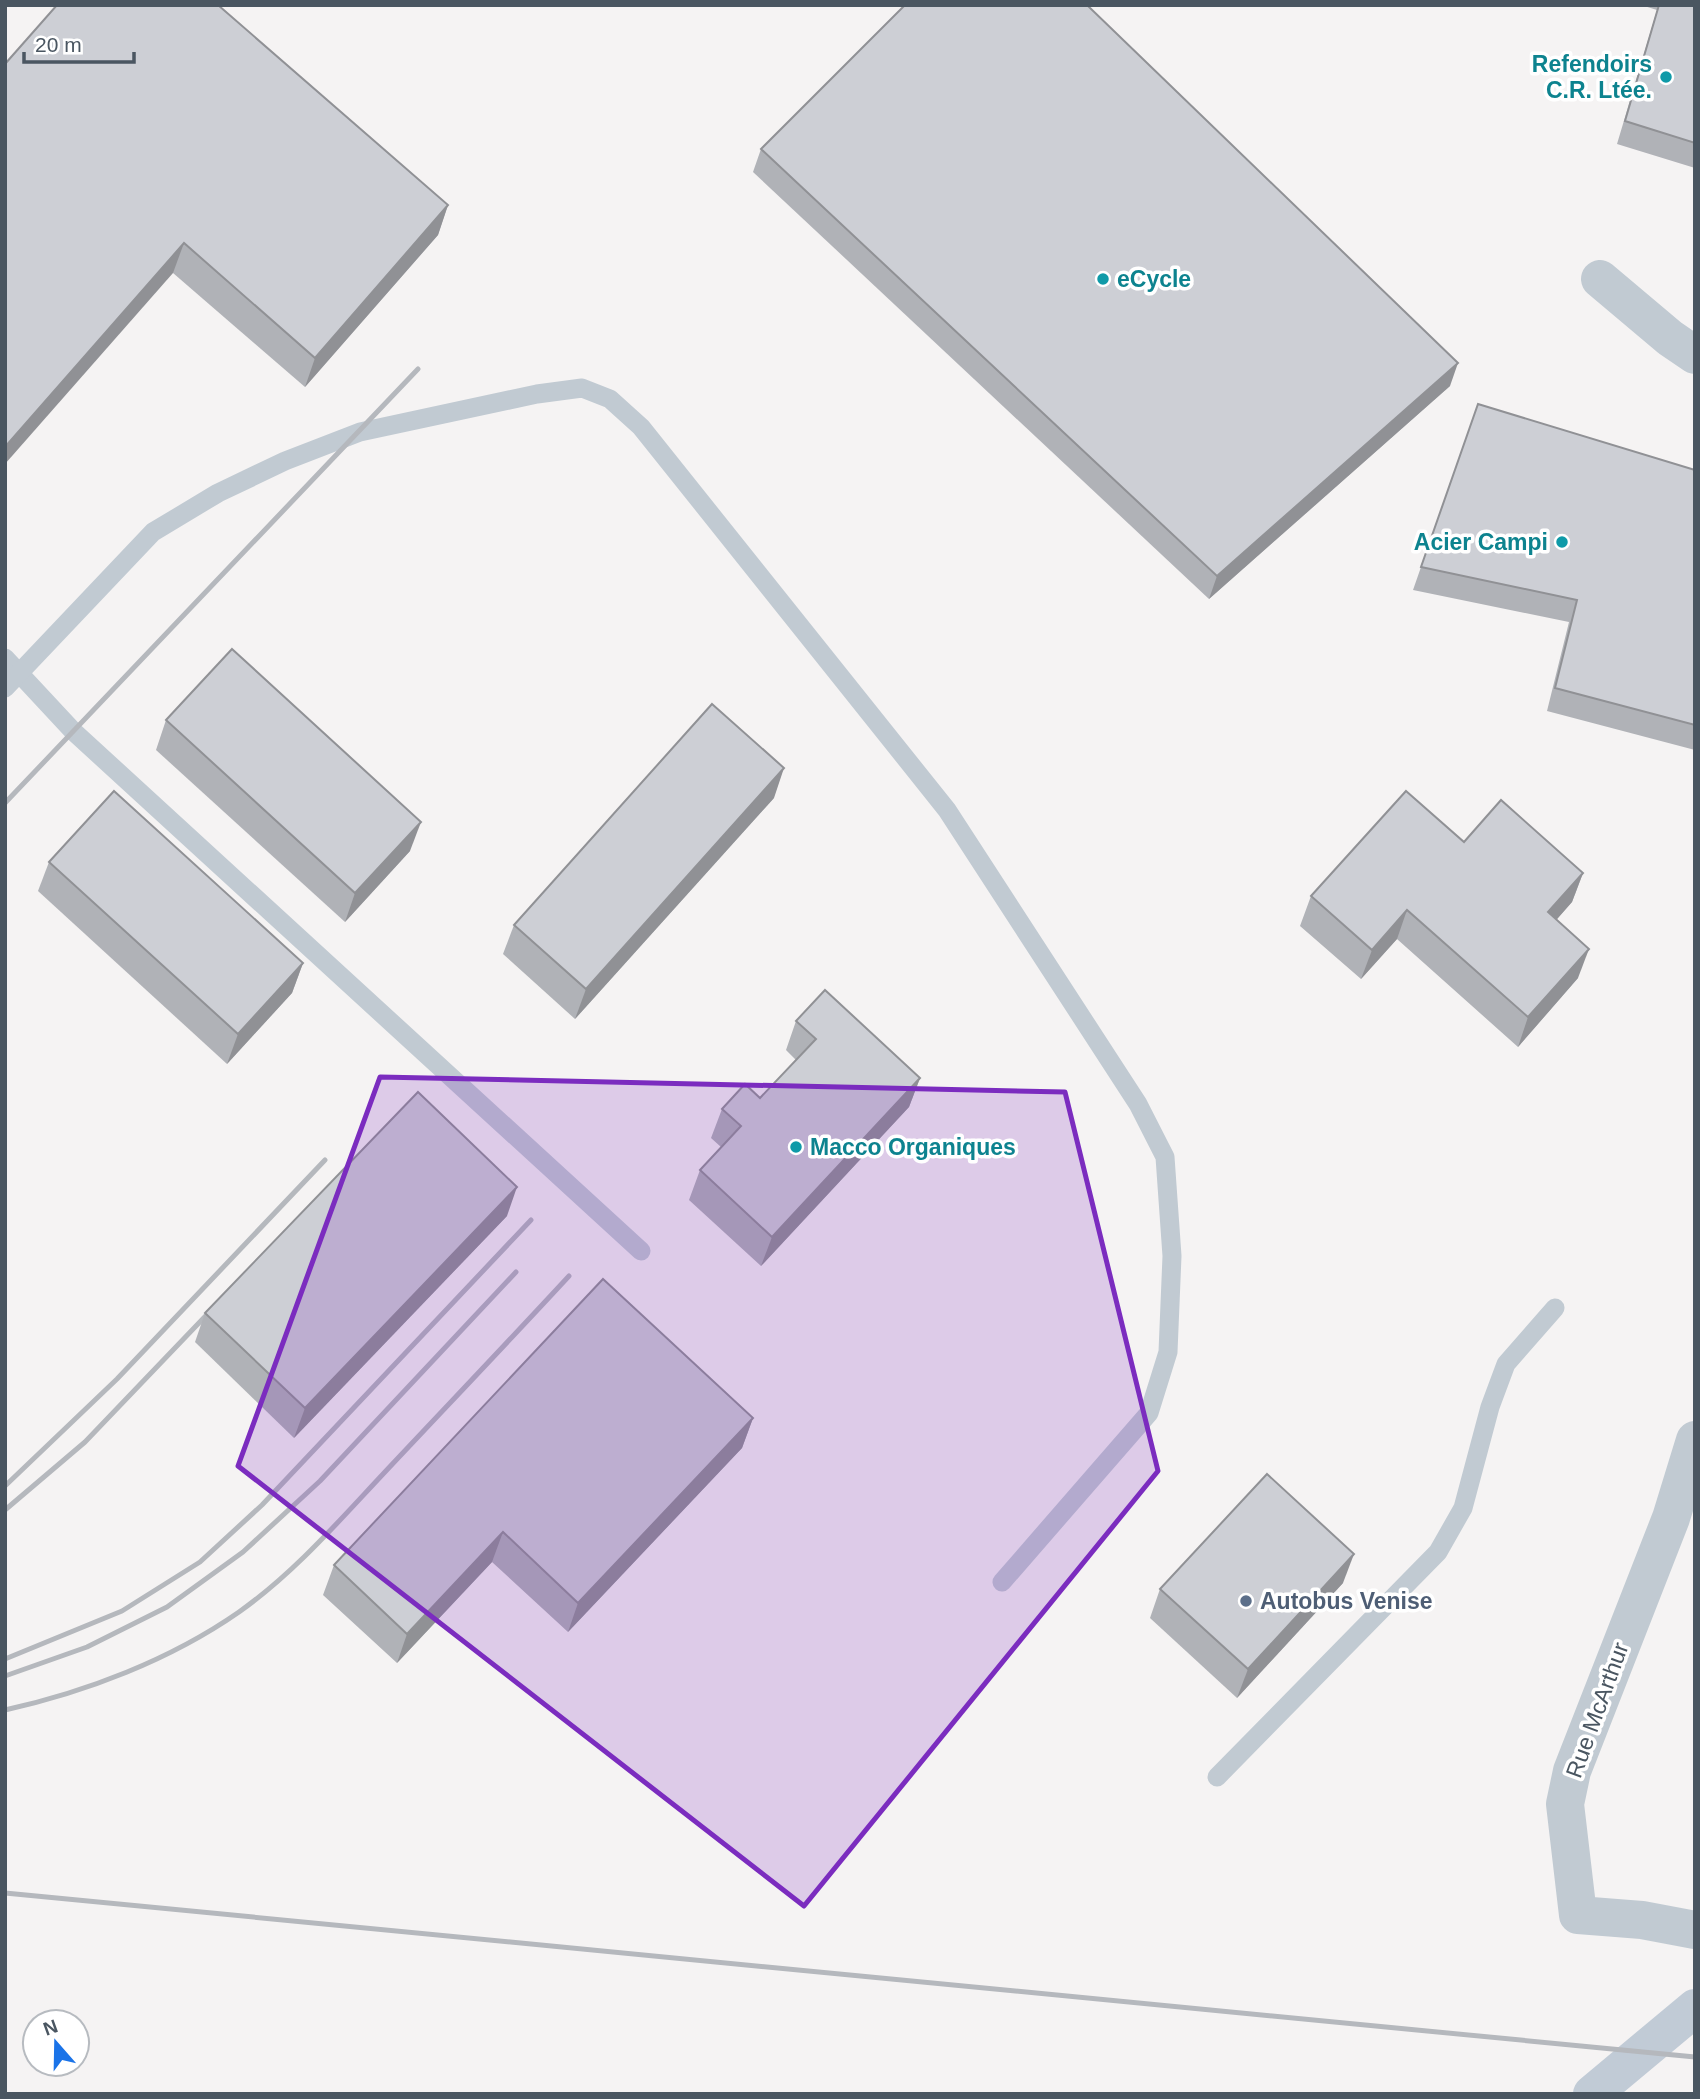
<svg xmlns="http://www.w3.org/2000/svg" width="1700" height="2099" viewBox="0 0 1700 2099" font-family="Arial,sans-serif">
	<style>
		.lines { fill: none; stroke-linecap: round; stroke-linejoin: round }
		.lane { stroke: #c1cad2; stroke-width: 19 }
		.street { stroke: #c1cad2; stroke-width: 38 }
		.secondary { stroke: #c1cbd6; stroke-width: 38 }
		.rail { stroke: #b5b8bd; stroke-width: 5 }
		.wall { fill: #b0b2b7 }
		.shaded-wall { fill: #909195 }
		.building { fill: #cdcfd5; stroke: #909195; stroke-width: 2 }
		.marked { fill: #7b2cbf; fill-opacity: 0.2; stroke: #7b2cbf; stroke-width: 5; stroke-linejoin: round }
		.culture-dot { fill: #0f9aa8; stroke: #fff; stroke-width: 2.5 }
		.service-dot { fill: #5c6f8a; stroke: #fff; stroke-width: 2.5 }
		.labels { text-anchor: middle; stroke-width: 7; stroke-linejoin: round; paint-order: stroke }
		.culture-label { font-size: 23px; font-weight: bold; fill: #0d838f; stroke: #fff; text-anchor: end }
		.service-label { font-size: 23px; font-weight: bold; fill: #4e5e75; stroke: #fff; text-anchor: start }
		.street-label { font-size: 23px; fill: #4a5661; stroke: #fff }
	</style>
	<rect width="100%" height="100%" fill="#f5f3f3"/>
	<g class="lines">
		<g class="lane">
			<polyline points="5,658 73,731 641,1251"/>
			<polyline points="5,688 153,532 218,493 285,461 360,432 537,394 582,388 610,399 641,427 947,810 1138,1104 1165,1157 1172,1256 1168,1352 1149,1413 1002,1582"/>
			<polyline points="1217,1777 1438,1552 1463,1508 1490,1407 1506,1364 1555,1308"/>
		</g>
		<g class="street">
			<polyline points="1600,279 1670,338 1695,355"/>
			<polyline points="1695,1440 1671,1518 1572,1771 1565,1804 1578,1915 1642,1920 1695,1930"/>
		</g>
		<polyline class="secondary" points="1592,2094 1695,2008"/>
		<g class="rail">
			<polyline points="5,803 418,369"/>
			<polyline points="5,1486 117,1379 325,1160"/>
			<polyline points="5,1510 85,1442 218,1303"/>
			<polyline points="5,1659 122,1611 200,1562 262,1505 531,1220"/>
			<polyline points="5,1676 87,1647 167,1607 243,1552 320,1481 516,1272"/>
			<path d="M5 1710C86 1692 170 1660 239 1612 294 1573 338 1522 384 1473 446 1407 508 1342 569 1276"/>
			<polyline points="5,1893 1695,2057"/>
		</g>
	</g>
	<g class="wall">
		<polygon points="1641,5 1695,5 1695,168 1617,144 1657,10"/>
		<polygon points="5,64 448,205 438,235 305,387 173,273"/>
		<polygon points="761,149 1450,386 1209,599 753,172"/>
		<polygon points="1478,404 1695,470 1695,750 1547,711 1569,622 1413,590"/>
		<polygon points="166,720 410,851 345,922 156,750"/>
		<polygon points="774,798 575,1019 503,954 514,925"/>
		<polygon points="1464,842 1583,873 1572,902 1556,920 1578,978 1518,1047 1397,939 1361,979 1300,926 1311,896"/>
		<polygon points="49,862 303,963 292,993 227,1064 38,891"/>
		<polygon points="796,1021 920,1078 909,1107 761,1266 689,1200 700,1170 721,1147 711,1138 722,1109 760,1098 796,1060 786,1050"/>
		<polygon points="507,1216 294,1438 195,1342 205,1313"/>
		<polygon points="753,1418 742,1448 568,1632 492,1562 397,1663 323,1595 334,1565"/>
		<polygon points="1343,1583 1237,1698 1150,1618 1160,1589"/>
	</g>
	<g class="shaded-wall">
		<polygon points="448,205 438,235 305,387 315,358"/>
		<polygon points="184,243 173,273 5,464 5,447"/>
		<polygon points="1458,363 1450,386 1209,599 1217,576"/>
		<polygon points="784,768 774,798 575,1019 586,989"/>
		<polygon points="421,822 410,851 345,922 355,893"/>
		<polygon points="1583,873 1572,902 1537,942 1548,912"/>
		<polygon points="1407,910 1397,939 1361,979 1372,950"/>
		<polygon points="1589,949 1578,978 1518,1047 1528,1017"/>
		<polygon points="303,963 292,993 227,1064 238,1034"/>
		<polygon points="920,1078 909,1107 761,1266 772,1237"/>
		<polygon points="517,1187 507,1216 294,1438 305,1408"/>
		<polygon points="753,1418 742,1448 568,1632 578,1603"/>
		<polygon points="503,1532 492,1562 397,1663 407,1634"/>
		<polygon points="1354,1554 1343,1583 1237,1698 1248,1669"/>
	</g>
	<g class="building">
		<polygon points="57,5 218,5 448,205 315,358 184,243 5,447 5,64"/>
		<polygon points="905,5 1087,5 1458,363 1217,576 761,149"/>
		<polygon points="1659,5 1695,5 1695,143 1625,121"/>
		<polygon points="1478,404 1695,470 1695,725 1555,688 1577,600 1421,567"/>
		<polygon points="232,649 421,822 355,893 166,720"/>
		<polygon points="712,704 784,768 586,989 514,925"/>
		<polygon points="114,791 303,963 238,1034 49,862"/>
		<polygon points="1406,791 1464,842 1501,800 1583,873 1548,912 1589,949 1528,1017 1407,910 1372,950 1311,896"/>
		<polygon points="825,990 920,1078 772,1237 700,1170 741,1126 722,1109 745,1084 760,1098 816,1039 796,1021"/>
		<polygon points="418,1092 517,1187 305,1408 205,1313"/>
		<polygon points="603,1279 753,1418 578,1603 503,1532 407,1634 334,1565"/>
		<polygon points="1267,1474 1354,1554 1248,1669 1160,1589"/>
	</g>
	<path class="marked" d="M380 1077 1065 1092 1158 1471 804 1906 238 1466Z"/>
	<g class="culture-dot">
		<circle cx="1666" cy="77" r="7"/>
		<circle cx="1103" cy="279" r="7"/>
		<circle cx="1562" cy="542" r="7"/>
		<circle cx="796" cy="1147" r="7"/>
	</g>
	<circle class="service-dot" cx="1246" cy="1601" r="7"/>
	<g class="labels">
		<g class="culture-label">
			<text x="1652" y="72">Refendoirs<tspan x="1652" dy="26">C.R. Ltée.</tspan></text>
			<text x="1117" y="287" text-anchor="start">eCycle</text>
			<text x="1548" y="550">Acier Campi</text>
			<text x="810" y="1155" text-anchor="start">Macco Organiques</text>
		</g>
		<g class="service-label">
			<text x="1260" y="1609">Autobus Venise</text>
		</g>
		<g class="street-label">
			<text transform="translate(1597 1710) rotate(-70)" y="8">Rue McArthur</text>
		</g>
	</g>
	<rect width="1700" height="2099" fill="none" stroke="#4a5661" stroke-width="14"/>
	<g transform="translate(56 2043) rotate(340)"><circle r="33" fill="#ffffff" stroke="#b7bbc0" stroke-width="2"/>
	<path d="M0-5L12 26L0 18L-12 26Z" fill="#1a73e8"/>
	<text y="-10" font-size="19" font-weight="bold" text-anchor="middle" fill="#4a5661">N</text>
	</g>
	<path d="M24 52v10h110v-10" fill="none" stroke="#4a5661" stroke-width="3.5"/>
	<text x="35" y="52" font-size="21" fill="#4a5661" stroke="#ffffff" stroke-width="5" paint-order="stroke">20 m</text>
</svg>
